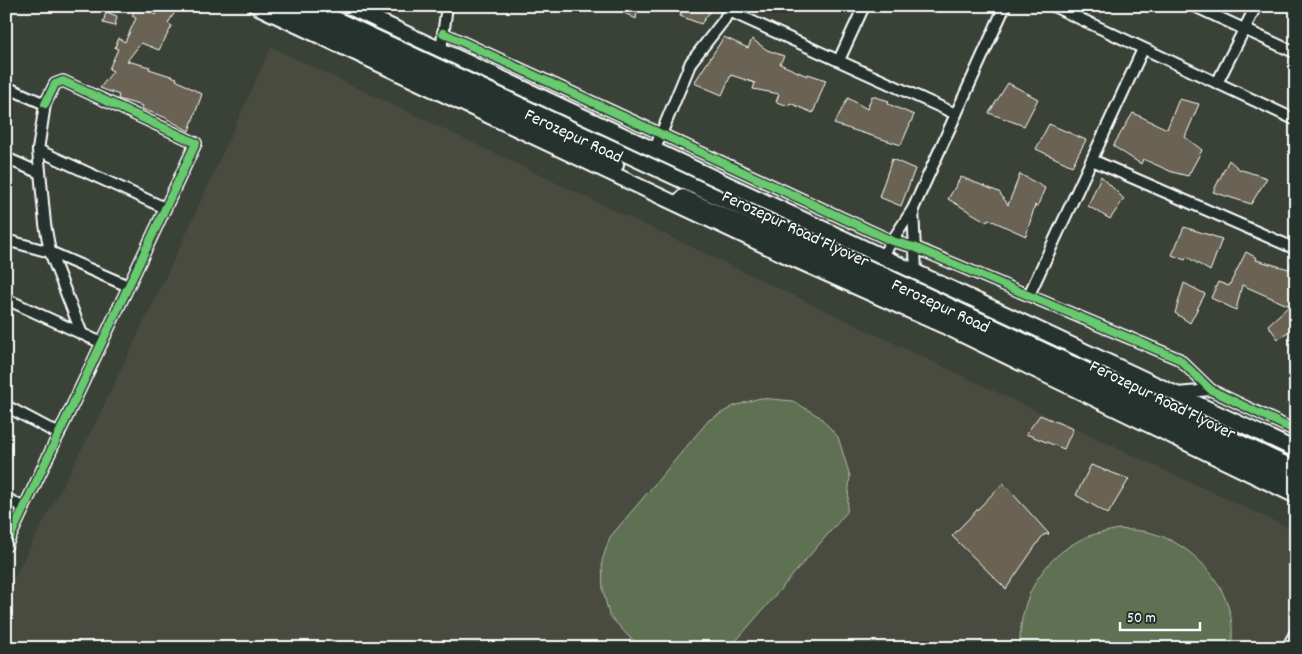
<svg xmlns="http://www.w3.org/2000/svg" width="1302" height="654" viewBox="0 0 1302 654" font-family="Dekko,sans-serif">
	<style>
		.built { fill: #484c40 }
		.green { fill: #5f7052; stroke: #afb8a8 }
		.building { fill: #6a6452; stroke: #fff }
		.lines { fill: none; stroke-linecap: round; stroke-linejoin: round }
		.minor-casing { stroke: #fff; stroke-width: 14 }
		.major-casing { stroke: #fff; stroke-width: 18 }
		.minor { stroke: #26332d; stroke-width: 10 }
		.major { stroke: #26332d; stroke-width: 14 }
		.cycleway-casing { stroke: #26332d; stroke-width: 11 }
		.cycleway { stroke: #67ca6e; stroke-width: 8 }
		.labels { text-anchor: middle; stroke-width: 4; stroke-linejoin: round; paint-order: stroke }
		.street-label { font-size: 18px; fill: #fff; stroke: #26332d }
	</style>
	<rect width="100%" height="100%" fill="#3a4238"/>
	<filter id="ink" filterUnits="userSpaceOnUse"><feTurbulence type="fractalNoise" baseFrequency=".02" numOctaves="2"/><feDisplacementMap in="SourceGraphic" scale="10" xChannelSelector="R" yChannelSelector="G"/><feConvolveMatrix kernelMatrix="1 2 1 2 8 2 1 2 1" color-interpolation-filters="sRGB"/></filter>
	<g filter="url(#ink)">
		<polygon class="built" points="271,47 1013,400 1296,531 1296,648 6,648 6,593 95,424 181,245"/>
		<g class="green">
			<polygon points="760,398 793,401 820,417 838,437 850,476 847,512 730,648 648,648 630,638 609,615 603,590 602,561 610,537 709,420 734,406"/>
			<path d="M1118 529C1129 530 1142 530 1152 533 1200 547 1240 596 1231 648H1020C1018 601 1041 558 1084 538 1094 533 1107 532 1118 529Z"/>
		</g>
		<g class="building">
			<polygon points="136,6 143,6 155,15 161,6 179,6 168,23 172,26 159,50 141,43 127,61 150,67 149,69 177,78 176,80 202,94 189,131 164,117 142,109 143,106 118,99 119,95 100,88 113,71 109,69 118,49 115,48 118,38 125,42 136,18 132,16"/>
			<polygon points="611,6 638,6 636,19"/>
			<polygon points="684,6 714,6 701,24 680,16"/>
			<polygon points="106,12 117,16 115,26 103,23"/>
			<polygon points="724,37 748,48 752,39 767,50 784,56 780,64 807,76 808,74 826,80 813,113 790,103 789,106 776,102 779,94 753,89 755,83 731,75 722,95 694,83"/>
			<polygon points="1008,83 1038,99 1024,126 989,113"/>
			<polygon points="872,96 889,101 888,104 914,115 901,145 834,124 848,98 867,109"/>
			<polygon points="1179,99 1199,104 1185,137 1202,150 1188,176 1172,172 1143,159 1141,164 1113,146 1133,113 1167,129"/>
			<polygon points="1049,124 1086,140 1072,166 1036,149"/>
			<polygon points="892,159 915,169 901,206 879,197"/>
			<polygon points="1229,160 1239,169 1267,178 1251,204 1213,192"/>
			<polygon points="1020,174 1045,188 1037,207 1035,205 1026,236 988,219 987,222 948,199 961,177 999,192 1008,205"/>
			<polygon points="1101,176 1124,199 1110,219 1088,206"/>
			<polygon points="1184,227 1222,239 1210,271 1187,257 1185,260 1172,255"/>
			<polygon points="1246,252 1257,258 1256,260 1289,269 1293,255 1296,256 1296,296 1292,307 1242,285 1236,310 1211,298 1218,282 1229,286"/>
			<polygon points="1184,283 1205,294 1190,323 1175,313"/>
			<polygon points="1288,307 1296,316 1296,326 1278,339 1268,325"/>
			<polygon points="1040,415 1073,429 1064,449 1026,434"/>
			<polygon points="1091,465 1129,479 1108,514 1076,495"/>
			<polygon points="1003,483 1049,534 1043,535 1006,589 952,536"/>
		</g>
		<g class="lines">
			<defs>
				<g id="minor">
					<polyline points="1053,6 1296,120"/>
					<polyline points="1194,6 1296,53"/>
					<polyline points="729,11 956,114"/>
					<polyline points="443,33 892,241 914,247 1179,359 1211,390 1296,431"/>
					<polyline points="441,50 447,6"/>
					<polyline points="839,60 864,6"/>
					<polyline points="1217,83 1256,6"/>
					<polyline points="6,87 45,104 38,150 45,224 50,252 82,334"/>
					<polyline points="38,150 165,208"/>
					<polyline points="654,151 691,62 724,20 731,6"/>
					<polyline points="6,158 40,173"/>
					<polyline points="1092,160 1296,249"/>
					<polyline points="913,209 916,272"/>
					<polyline points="6,240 50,252 128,286"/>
					<polyline points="881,258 913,209 1005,6"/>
					<polyline points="1029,295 1143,49"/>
					<polyline points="6,299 102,343"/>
					<polyline points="1177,393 1211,390"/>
					<polyline points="6,406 59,434"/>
					<polyline points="6,498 24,508"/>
					<polyline points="6,546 196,143 63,81 55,84 45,104"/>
					<polyline points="1287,648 1296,632"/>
				</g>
				<g id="major">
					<polyline points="256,6 789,257 944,326 1296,496"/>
					<polyline points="280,6 616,165"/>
					<path d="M308 6C637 160 968 313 1296 469"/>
					<polyline points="347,6 1296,450"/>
					<polyline points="683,197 952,319 1296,484"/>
				</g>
			</defs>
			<use href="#minor" class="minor-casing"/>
			<use href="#major" class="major-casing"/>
			<use href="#minor" class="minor"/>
			<use href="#major" class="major"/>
			<defs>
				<g id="cycleway">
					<polyline points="443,33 892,241 914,247 1179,359 1211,390 1296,431"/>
					<polyline points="6,546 196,143 63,81 55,84 45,104"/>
				</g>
			</defs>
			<use href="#cycleway" class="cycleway-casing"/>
			<use href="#cycleway" class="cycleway"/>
		</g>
	</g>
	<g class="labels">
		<g class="street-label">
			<text transform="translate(574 135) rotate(25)" y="6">Ferozepur Road</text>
			<text transform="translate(796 228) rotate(25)" y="6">Ferozepur Road Flyover</text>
			<text transform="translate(941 305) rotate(25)" y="6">Ferozepur Road</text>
			<text transform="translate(1163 399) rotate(26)" y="6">Ferozepur Road Flyover</text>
		</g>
	</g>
	<rect width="1302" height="654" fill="none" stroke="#26332d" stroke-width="25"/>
	<rect x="12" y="12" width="1277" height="629" fill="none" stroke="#fff" stroke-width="2" filter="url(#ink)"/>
	<path d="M1120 622v8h80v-8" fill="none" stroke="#ffffff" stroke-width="2.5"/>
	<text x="1127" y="622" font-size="15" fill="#ffffff" stroke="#26332d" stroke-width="4" paint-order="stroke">50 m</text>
</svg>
